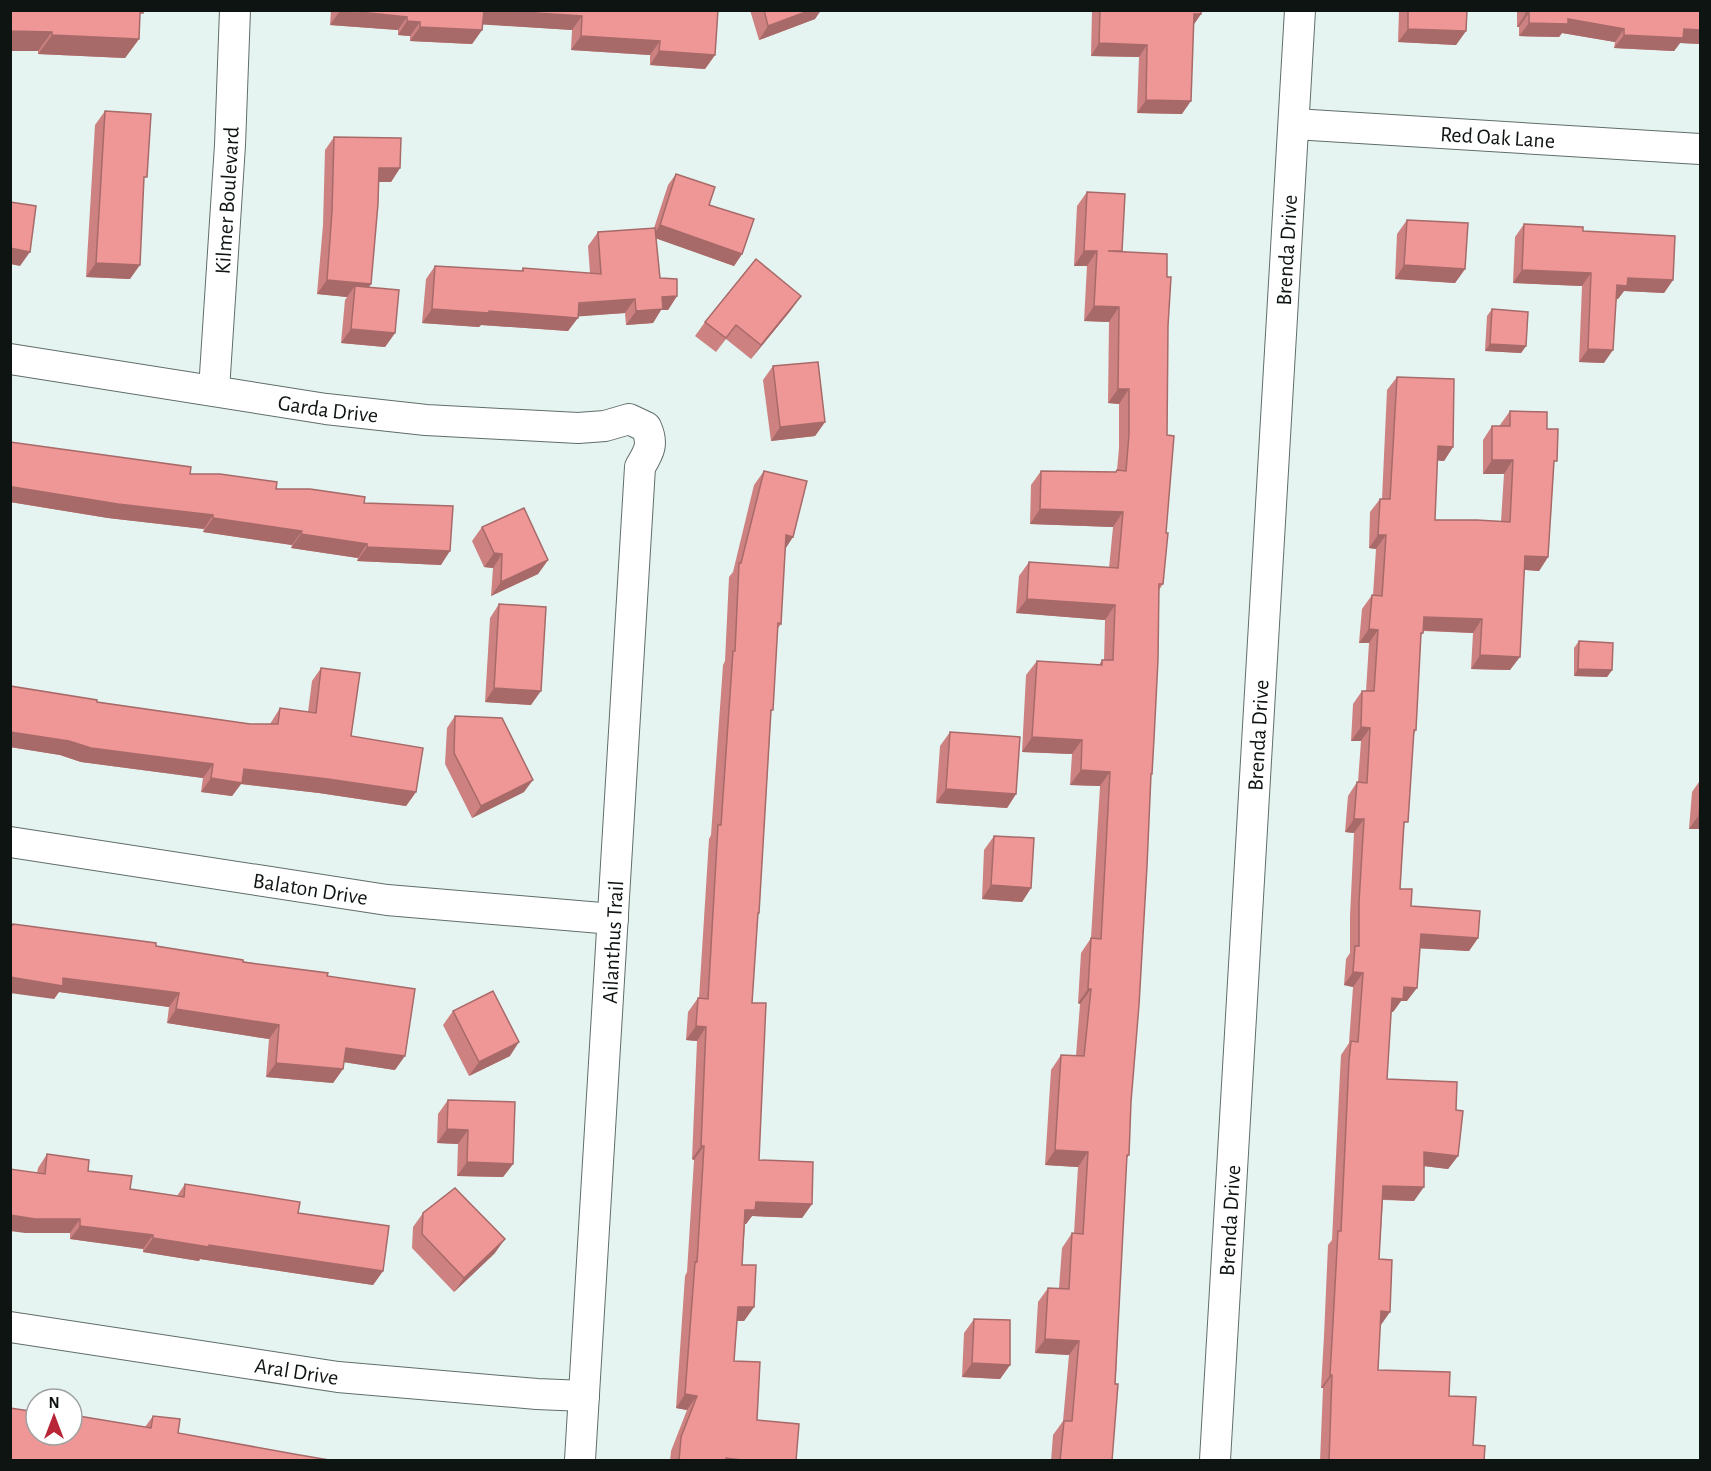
<svg xmlns="http://www.w3.org/2000/svg" width="1711" height="1471" viewBox="0 0 1711 1471" font-family="'Alegreya Sans',sans-serif">
	<style>
		.lines { fill: none; stroke-linecap: round; stroke-linejoin: round }
		.minor-casing { stroke: #606d6a; stroke-width: 32 }
		.minor { stroke: #fff; stroke-width: 30 }
		.wall { fill: #cd8281 }
		.shaded-wall { fill: #a76a69 }
		.building { fill: #ee9796; stroke: #a76a69; stroke-width: 1.5 }
		.labels { text-anchor: middle; stroke-width: 4.5; stroke-linejoin: round; paint-order: stroke }
		.street-label { font-size: 22px; fill: #0e1412; stroke: #fff }
	</style>
	<rect width="100%" height="100%" fill="#e5f4f1"/>
	<g class="lines">
		<defs>
			<g id="minor">
				<path id="s1" d="M1294 124 1700 149"/>
				<path id="s2" d="M10 359 326 409 426 420 578 428 605 426 629 419 646 427C654 444 649 452 640 467L580 1460"/>
				<path id="s3" d="M214 390 230 145 235 10"/>
				<path id="s4" d="M10 842 387 900 613 919"/>
				<path id="s5" d="M10 1327 338 1377 537 1394 584 1396"/>
				<path id="s6" d="M1215 1460 1300 10"/>
			</g>
		</defs>
		<use href="#minor" class="minor-casing"/>
		<use href="#minor" class="minor"/>
	</g>
	<g class="wall">
		<polygon points="10,10 140,17 139,39 125,58 38,54 38,51 10,51"/>
		<polygon points="331,10 718,10 715,55 705,69 650,65 650,55 571,50 572,30 483,24 482,30 472,44 410,41 410,36 398,35 398,30 330,25"/>
		<polygon points="750,10 821,10 815,19 759,40"/>
		<polygon points="1092,10 1201,10 1201,14 1194,24 1182,114 1137,113 1139,57 1091,56"/>
		<polygon points="1399,10 1467,10 1466,31 1456,45 1398,42"/>
		<polygon points="1517,10 1701,10 1701,44 1680,43 1674,51 1614,48 1615,42 1562,33 1559,37 1519,36 1519,27 1517,27"/>
		<polygon points="105,111 143,181 130,279 86,277 95,125"/>
		<polygon points="334,137 400,168 391,182 379,182 371,284 369,287 395,333 385,347 341,343 345,300 347,297 317,294 323,225 325,150"/>
		<polygon points="676,174 709,205 742,254 734,266 656,238 660,278 677,296 668,310 661,310 653,323 626,325 625,313 578,316 568,331 481,325 479,327 422,323 426,279 435,266 521,271 523,268 590,273 588,246 598,232 654,228 668,185"/>
		<polygon points="1087,192 1122,252 1167,277 1168,326 1166,533 1163,584 1159,590 1151,776 1131,1102 1129,1155 1126,1159 1112,1461 1051,1461 1053,1435 1063,1421 1069,1355 1035,1353 1038,1302 1048,1288 1059,1288 1062,1248 1072,1233 1074,1233 1078,1167 1045,1165 1051,1070 1061,1055 1076,1056 1080,1004 1078,1003 1081,953 1091,938 1100,786 1070,785 1072,754 1022,752 1026,675 1037,661 1099,665 1102,660 1104,660 1105,620 1016,613 1019,576 1029,562 1109,568 1113,527 1030,524 1031,485 1041,471 1115,472 1117,470 1119,448 1119,404 1108,403 1109,322 1084,321 1087,266 1074,266 1077,206"/>
		<polygon points="1407,220 1465,269 1455,283 1395,279 1397,234"/>
		<polygon points="1524,224 1583,231 1673,280 1664,293 1624,291 1618,299 1617,298 1604,363 1579,362 1582,286 1513,283 1515,237"/>
		<polygon points="1492,309 1526,346 1521,353 1485,351 1487,316"/>
		<polygon points="791,310 751,359 726,339 716,352 695,336 705,322"/>
		<polygon points="773,366 825,422 815,436 771,441 763,380"/>
		<polygon points="1397,377 1453,447 1444,461 1437,460 1435,520 1501,521 1504,474 1483,474 1483,440 1492,426 1500,426 1500,425 1510,411 1547,429 1554,466 1548,557 1539,571 1525,570 1510,670 1471,669 1473,633 1423,631 1421,636 1416,730 1414,734 1404,829 1400,889 1411,906 1478,938 1469,951 1420,948 1407,1001 1401,1001 1393,1012 1391,1012 1387,1079 1456,1110 1458,1156 1448,1169 1424,1166 1414,1201 1383,1200 1379,1259 1380,1325 1378,1370 1449,1396 1473,1445 1484,1461 1320,1461 1323,1388 1321,1388 1324,1336 1328,1245 1332,1240 1340,1073 1341,1055 1349,1043 1353,987 1344,985 1346,959 1350,953 1350,916 1354,833 1345,832 1348,796 1357,782 1358,782 1361,741 1351,741 1353,704 1362,691 1366,691 1369,643 1359,643 1362,609 1372,595 1373,595 1376,549 1369,548 1370,512 1380,499 1382,499 1387,390"/>
		<polygon points="10,442 190,474 364,503 441,565 357,561 358,558 291,548 292,545 203,532 204,529 108,518 10,502"/>
		<polygon points="764,471 793,537 785,548 781,624 778,628 771,714 759,913 757,915 752,1003 759,1160 812,1204 802,1218 752,1216 746,1224 745,1224 742,1265 754,1307 744,1321 737,1321 734,1361 757,1420 796,1461 670,1461 671,1451 687,1410 676,1408 685,1276 687,1272 694,1160 692,1159 697,1041 686,1040 688,1012 698,998 699,998 709,839 711,835 723,665 725,661 729,577 733,572 754,485"/>
		<polygon points="482,527 548,560 538,574 491,596 493,568 484,567 472,541"/>
		<polygon points="499,604 531,705 485,702 490,618"/>
		<polygon points="1579,641 1612,670 1607,677 1574,676 1574,648"/>
		<polygon points="321,668 351,736 416,792 406,806 319,793 241,784 232,796 201,792 203,778 81,762 60,755 10,747 10,686 97,702 250,724 270,724 280,708 308,712 312,681"/>
		<polygon points="455,716 524,792 472,818 445,764 447,728"/>
		<polygon points="950,732 1016,794 1007,808 936,803 940,746"/>
		<polygon points="1701,779 1701,829 1689,829 1692,792"/>
		<polygon points="994,836 1031,888 1022,902 982,899 984,850"/>
		<polygon points="13,924 156,946 327,976 395,1070 344,1062 343,1069 333,1083 266,1077 269,1039 167,1023 169,1007 59,992 54,999 12,925"/>
		<polygon points="453,1011 510,1056 469,1076 443,1025"/>
		<polygon points="448,1100 513,1164 503,1177 457,1176 458,1144 437,1143 438,1114"/>
		<polygon points="47,1154 88,1171 130,1189 177,1196 185,1184 298,1213 383,1271 373,1285 200,1259 199,1261 143,1252 143,1249 70,1239 70,1233 25,1233 38,1168"/>
		<polygon points="423,1213 495,1253 454,1292 412,1248 413,1227"/>
		<polygon points="974,1319 1010,1365 1000,1379 962,1377 964,1333"/>
		<polygon points="153,1416 178,1433 294,1454 10,1461 145,1427"/>
	</g>
	<g class="shaded-wall">
		<polygon points="484,10 582,16 572,30 475,24"/>
		<polygon points="811,10 821,10 815,19 759,40 768,26"/>
		<polygon points="340,11 407,17 398,30 330,25"/>
		<polygon points="1526,13 1529,13 1519,27 1517,27"/>
		<polygon points="1194,14 1201,14 1192,27"/>
		<polygon points="1568,19 1624,29 1615,42 1562,33 1559,37 1519,36 1529,23"/>
		<polygon points="407,21 420,22 410,36 398,35"/>
		<polygon points="420,27 482,30 472,44 410,41"/>
		<polygon points="1408,29 1466,31 1456,45 1398,42"/>
		<polygon points="1684,29 1701,30 1701,44 1680,43 1674,51 1614,48 1624,35"/>
		<polygon points="10,31 52,32 38,51 10,51"/>
		<polygon points="52,35 139,39 125,58 38,54"/>
		<polygon points="581,36 660,41 650,55 571,50"/>
		<polygon points="1099,43 1147,45 1139,57 1091,56"/>
		<polygon points="659,51 715,55 705,69 650,65"/>
		<polygon points="1146,100 1191,101 1182,114 1137,113"/>
		<polygon points="379,168 400,168 391,182 369,182"/>
		<polygon points="660,225 742,254 734,266 652,237"/>
		<polygon points="10,248 30,252 20,266 10,264"/>
		<polygon points="1084,251 1097,251 1087,266 1074,266"/>
		<polygon points="96,263 140,265 130,279 86,277"/>
		<polygon points="1404,265 1465,269 1455,283 1395,279"/>
		<polygon points="1522,270 1591,273 1582,286 1513,283"/>
		<polygon points="1628,278 1673,280 1664,293 1624,291 1618,299 1608,298 1617,285"/>
		<polygon points="327,280 371,284 361,298 355,286 347,297 317,294"/>
		<polygon points="677,296 668,310 661,310 653,323 626,325 636,311 662,297"/>
		<polygon points="801,296 791,310 751,359 761,345"/>
		<polygon points="635,299 625,313 571,317 578,318 568,331 481,325 479,327 422,323 432,309 489,311"/>
		<polygon points="1094,306 1119,307 1109,322 1084,321"/>
		<polygon points="351,329 395,333 385,347 341,343"/>
		<polygon points="1490,344 1526,346 1521,353 1485,351"/>
		<polygon points="1588,349 1613,350 1604,363 1579,362"/>
		<polygon points="1118,389 1129,389 1119,404 1108,403"/>
		<polygon points="825,422 815,436 771,441 780,427"/>
		<polygon points="1438,446 1453,447 1444,461 1429,460"/>
		<polygon points="1492,460 1513,460 1504,474 1483,474"/>
		<polygon points="12,487 213,515 204,529 108,518 10,502 10,488"/>
		<polygon points="1040,509 1123,512 1113,527 1030,524"/>
		<polygon points="213,518 302,531 292,545 203,532"/>
		<polygon points="301,534 367,544 358,558 291,548"/>
		<polygon points="786,535 793,537 784,551"/>
		<polygon points="1378,535 1386,535 1376,549 1369,548"/>
		<polygon points="367,547 450,551 441,565 357,561"/>
		<polygon points="494,553 502,554 493,568 484,567"/>
		<polygon points="1525,556 1548,557 1539,571 1516,569"/>
		<polygon points="548,560 538,574 491,596 501,582"/>
		<polygon points="1027,599 1115,605 1105,620 1016,613"/>
		<polygon points="1424,617 1482,619 1473,633 1415,630"/>
		<polygon points="1369,629 1378,630 1369,643 1359,643"/>
		<polygon points="1480,655 1520,657 1510,670 1471,669"/>
		<polygon points="1578,669 1612,670 1607,677 1574,676"/>
		<polygon points="494,688 541,691 531,705 485,702"/>
		<polygon points="1361,727 1370,728 1361,741 1351,741"/>
		<polygon points="10,732 213,764 203,778 81,762 60,755 10,747"/>
		<polygon points="1032,737 1082,740 1072,754 1022,752"/>
		<polygon points="244,769 328,779 416,792 406,806 319,793 241,784 232,796 201,792 211,778"/>
		<polygon points="1081,770 1110,772 1100,786 1070,785"/>
		<polygon points="533,780 524,792 472,818 481,806"/>
		<polygon points="946,789 1016,794 1007,808 936,803"/>
		<polygon points="1699,815 1701,815 1701,829 1689,829"/>
		<polygon points="1354,819 1364,819 1354,833 1345,832"/>
		<polygon points="991,885 1031,888 1022,902 982,899"/>
		<polygon points="1421,934 1478,938 1469,951 1412,948"/>
		<polygon points="1353,972 1363,973 1353,987 1344,985"/>
		<polygon points="10,977 63,978 179,993 169,1007 59,992 54,999 10,993"/>
		<polygon points="1404,987 1417,988 1407,1001 1401,1001 1393,1012 1382,1011 1392,998"/>
		<polygon points="1088,989 1091,989 1080,1004 1078,1003"/>
		<polygon points="176,1009 279,1025 269,1039 167,1023"/>
		<polygon points="696,1026 706,1027 697,1041 686,1040"/>
		<polygon points="519,1042 510,1056 469,1076 479,1062"/>
		<polygon points="346,1048 405,1056 395,1070 336,1061"/>
		<polygon points="276,1063 343,1069 333,1083 266,1077"/>
		<polygon points="447,1129 468,1130 458,1144 437,1143"/>
		<polygon points="701,1146 704,1146 694,1160 692,1159"/>
		<polygon points="1055,1150 1088,1152 1078,1167 1045,1165"/>
		<polygon points="1424,1152 1458,1156 1448,1169 1415,1165"/>
		<polygon points="467,1162 513,1164 503,1177 457,1176"/>
		<polygon points="1383,1186 1424,1187 1414,1201 1374,1199"/>
		<polygon points="756,1202 812,1204 802,1218 752,1216 746,1224 736,1224 745,1210"/>
		<polygon points="10,1215 80,1219 70,1233 25,1233 10,1231"/>
		<polygon points="80,1226 153,1235 143,1249 70,1239"/>
		<polygon points="153,1238 209,1245 383,1271 373,1285 200,1259 199,1261 143,1252"/>
		<polygon points="505,1239 495,1253 454,1292 464,1278"/>
		<polygon points="738,1307 754,1307 744,1321 728,1321"/>
		<polygon points="1381,1311 1390,1312 1381,1325"/>
		<polygon points="1045,1339 1079,1341 1069,1355 1035,1353"/>
		<polygon points="972,1363 1010,1365 1000,1379 962,1377"/>
		<polygon points="1330,1375 1332,1375 1323,1388 1321,1388"/>
		<polygon points="685,1394 697,1396 687,1410 676,1408"/>
		<polygon points="726,1458 751,1461 725,1461"/>
	</g>
	<g class="building">
		<polygon points="10,10 143,10 143,13 140,13 139,39 52,35 52,32 10,31"/>
		<polygon points="340,10 484,10 482,30 420,27 420,22 407,21 407,17"/>
		<polygon points="491,10 718,10 715,55 659,51 660,41 581,36 582,16"/>
		<polygon points="764,10 811,10 768,26"/>
		<polygon points="1100,10 1201,10 1201,14 1194,14 1191,101 1146,100 1147,45 1099,43"/>
		<polygon points="1408,10 1467,10 1466,31 1408,29"/>
		<polygon points="1526,10 1701,10 1701,30 1684,29 1683,38 1624,35 1624,29 1568,19 1568,24 1529,23 1529,13 1526,13"/>
		<polygon points="105,111 151,114 147,177 144,177 140,265 96,263"/>
		<polygon points="334,137 401,138 400,168 379,168 378,204 371,284 327,280 332,211"/>
		<polygon points="676,174 715,187 709,205 754,219 742,254 660,225"/>
		<polygon points="1087,192 1125,194 1122,251 1108,251 1167,254 1167,277 1171,277 1168,326 1167,435 1174,436 1166,533 1168,533 1163,584 1159,584 1158,660 1154,739 1152,774 1151,774 1147,866 1139,1005 1131,1102 1129,1155 1127,1155 1115,1384 1118,1384 1112,1461 1060,1461 1064,1421 1072,1421 1079,1341 1045,1339 1048,1288 1069,1289 1072,1233 1083,1234 1088,1152 1055,1150 1061,1055 1084,1056 1091,989 1088,989 1091,938 1101,939 1110,772 1081,770 1082,740 1032,737 1037,661 1102,665 1102,660 1113,660 1115,605 1027,599 1029,562 1118,568 1123,512 1040,509 1041,471 1116,472 1117,470 1126,471 1129,434 1129,389 1118,389 1119,307 1094,306 1097,251 1084,251"/>
		<polygon points="10,202 36,206 30,252 10,248"/>
		<polygon points="1407,220 1468,223 1465,269 1404,265"/>
		<polygon points="1524,224 1583,227 1583,231 1675,236 1673,280 1628,278 1627,286 1617,285 1613,350 1588,349 1591,273 1522,270"/>
		<polygon points="655,228 660,278 677,279 677,296 662,297 663,309 636,311 635,299 579,303 578,318 489,311 489,313 432,309 435,266 523,271 523,268 601,274 598,232"/>
		<polygon points="756,259 801,296 761,345 736,325 726,338 705,322"/>
		<polygon points="355,286 399,290 395,333 351,329"/>
		<polygon points="1492,309 1528,312 1526,346 1490,344"/>
		<polygon points="818,362 825,422 780,427 773,366"/>
		<polygon points="1397,377 1454,379 1453,447 1438,446 1435,520 1477,520 1510,522 1513,460 1492,460 1492,426 1510,426 1510,411 1547,412 1547,429 1558,429 1557,461 1554,461 1548,557 1525,556 1520,657 1480,655 1482,619 1424,617 1423,633 1421,633 1416,730 1414,730 1408,822 1404,822 1400,889 1412,889 1411,906 1480,911 1478,938 1421,934 1417,988 1404,987 1403,999 1392,998 1387,1079 1457,1082 1456,1110 1463,1111 1458,1156 1424,1152 1424,1187 1383,1186 1379,1259 1392,1260 1390,1312 1381,1311 1378,1370 1450,1372 1449,1396 1476,1397 1473,1445 1485,1446 1484,1461 1329,1461 1332,1375 1330,1375 1333,1322 1338,1231 1341,1231 1349,1060 1351,1041 1358,1042 1363,973 1353,972 1355,946 1359,946 1359,902 1364,819 1354,819 1357,782 1367,783 1370,728 1361,727 1362,691 1374,691 1378,630 1369,629 1372,595 1382,596 1386,535 1378,535 1380,499 1390,499"/>
		<polygon points="10,442 191,467 190,474 220,474 277,482 276,489 310,489 365,497 364,503 453,506 450,551 367,547 367,544 301,534 302,531 213,518 213,515 118,504 12,487 12,489 10,488"/>
		<polygon points="764,471 807,481 793,537 786,535 781,624 778,623 773,710 771,710 759,913 758,913 752,1003 766,1003 759,1160 813,1162 812,1204 756,1202 755,1210 745,1210 742,1265 756,1265 754,1307 738,1307 734,1361 760,1362 757,1420 799,1424 796,1461 751,1461 726,1458 726,1461 679,1461 681,1437 697,1396 685,1394 695,1262 697,1262 704,1146 701,1146 706,1027 696,1026 698,998 708,999 718,825 721,825 733,651 735,651 739,563 741,563"/>
		<polygon points="524,508 548,560 501,582 502,554 494,553 482,527"/>
		<polygon points="499,604 546,607 541,691 494,688"/>
		<polygon points="1579,641 1613,643 1612,670 1578,669"/>
		<polygon points="321,668 360,673 351,736 423,748 416,792 328,779 244,769 242,783 211,778 213,764 91,748 69,741 10,732 10,686 97,700 97,702 250,724 278,724 280,708 316,713"/>
		<polygon points="455,716 502,718 533,780 481,806 454,753"/>
		<polygon points="950,732 1020,737 1016,794 946,789"/>
		<polygon points="1701,787 1701,815 1699,815"/>
		<polygon points="994,836 1034,838 1031,888 991,885"/>
		<polygon points="13,924 156,943 156,946 243,960 243,962 328,973 327,976 415,989 405,1056 346,1048 343,1069 276,1063 279,1025 176,1009 179,993 63,978 63,986 10,977 10,925 13,925"/>
		<polygon points="493,991 519,1042 479,1062 453,1011"/>
		<polygon points="448,1100 515,1102 513,1164 467,1162 468,1130 447,1129"/>
		<polygon points="47,1154 89,1160 88,1171 132,1176 130,1189 184,1197 185,1184 300,1202 298,1213 389,1226 383,1271 209,1245 209,1247 153,1238 153,1235 80,1226 80,1219 35,1219 10,1215 10,1169 45,1174"/>
		<polygon points="455,1188 505,1239 464,1278 422,1234 423,1213"/>
		<polygon points="974,1319 1010,1320 1010,1365 972,1363"/>
		<polygon points="10,1408 36,1412 36,1435 72,1435 72,1415 151,1428 153,1416 180,1419 178,1433 294,1454 335,1461 10,1461"/>
	</g>
	<g class="labels">
		<g class="street-label">
			<text dy="8" stroke="none"><textPath href="#s1" startOffset="204">Red Oak Lane</textPath></text>
			<text dy="8" stroke="none"><textPath href="#s3" startOffset="190">Kilmer Boulevard</textPath></text>
			<text dy="8" stroke="none"><textPath href="#s6" startOffset="1212">Brenda Drive</textPath></text>
			<text dy="8" stroke="none"><textPath href="#s2" startOffset="322">Garda Drive</textPath></text>
			<text dy="8" stroke="none"><textPath href="#s6" startOffset="726">Brenda Drive</textPath></text>
			<text dy="8" stroke="none"><textPath href="#s4" startOffset="304">Balaton Drive</textPath></text>
			<text transform="translate(612 942) rotate(-87)" y="8">Ailanthus Trail</text>
			<text dy="8" stroke="none"><textPath href="#s6" startOffset="240">Brenda Drive</textPath></text>
			<text dy="8" stroke="none"><textPath href="#s5" startOffset="290">Aral Drive</textPath></text>
		</g>
	</g>
	<rect width="1711" height="1471" fill="none" stroke="#0e1412" stroke-width="24"/>
	<g transform="translate(54 1417)"><circle r="28" fill="#ffffff" stroke="#9fa1a0" stroke-width="1.5"/>
	<path d="M0-4.5L10 22L0 15L-10 22Z" fill="#b72537"/>
	<text y="-9" font-size="16" font-weight="bold" text-anchor="middle" fill="#0e1412">N</text>
	</g>
</svg>
